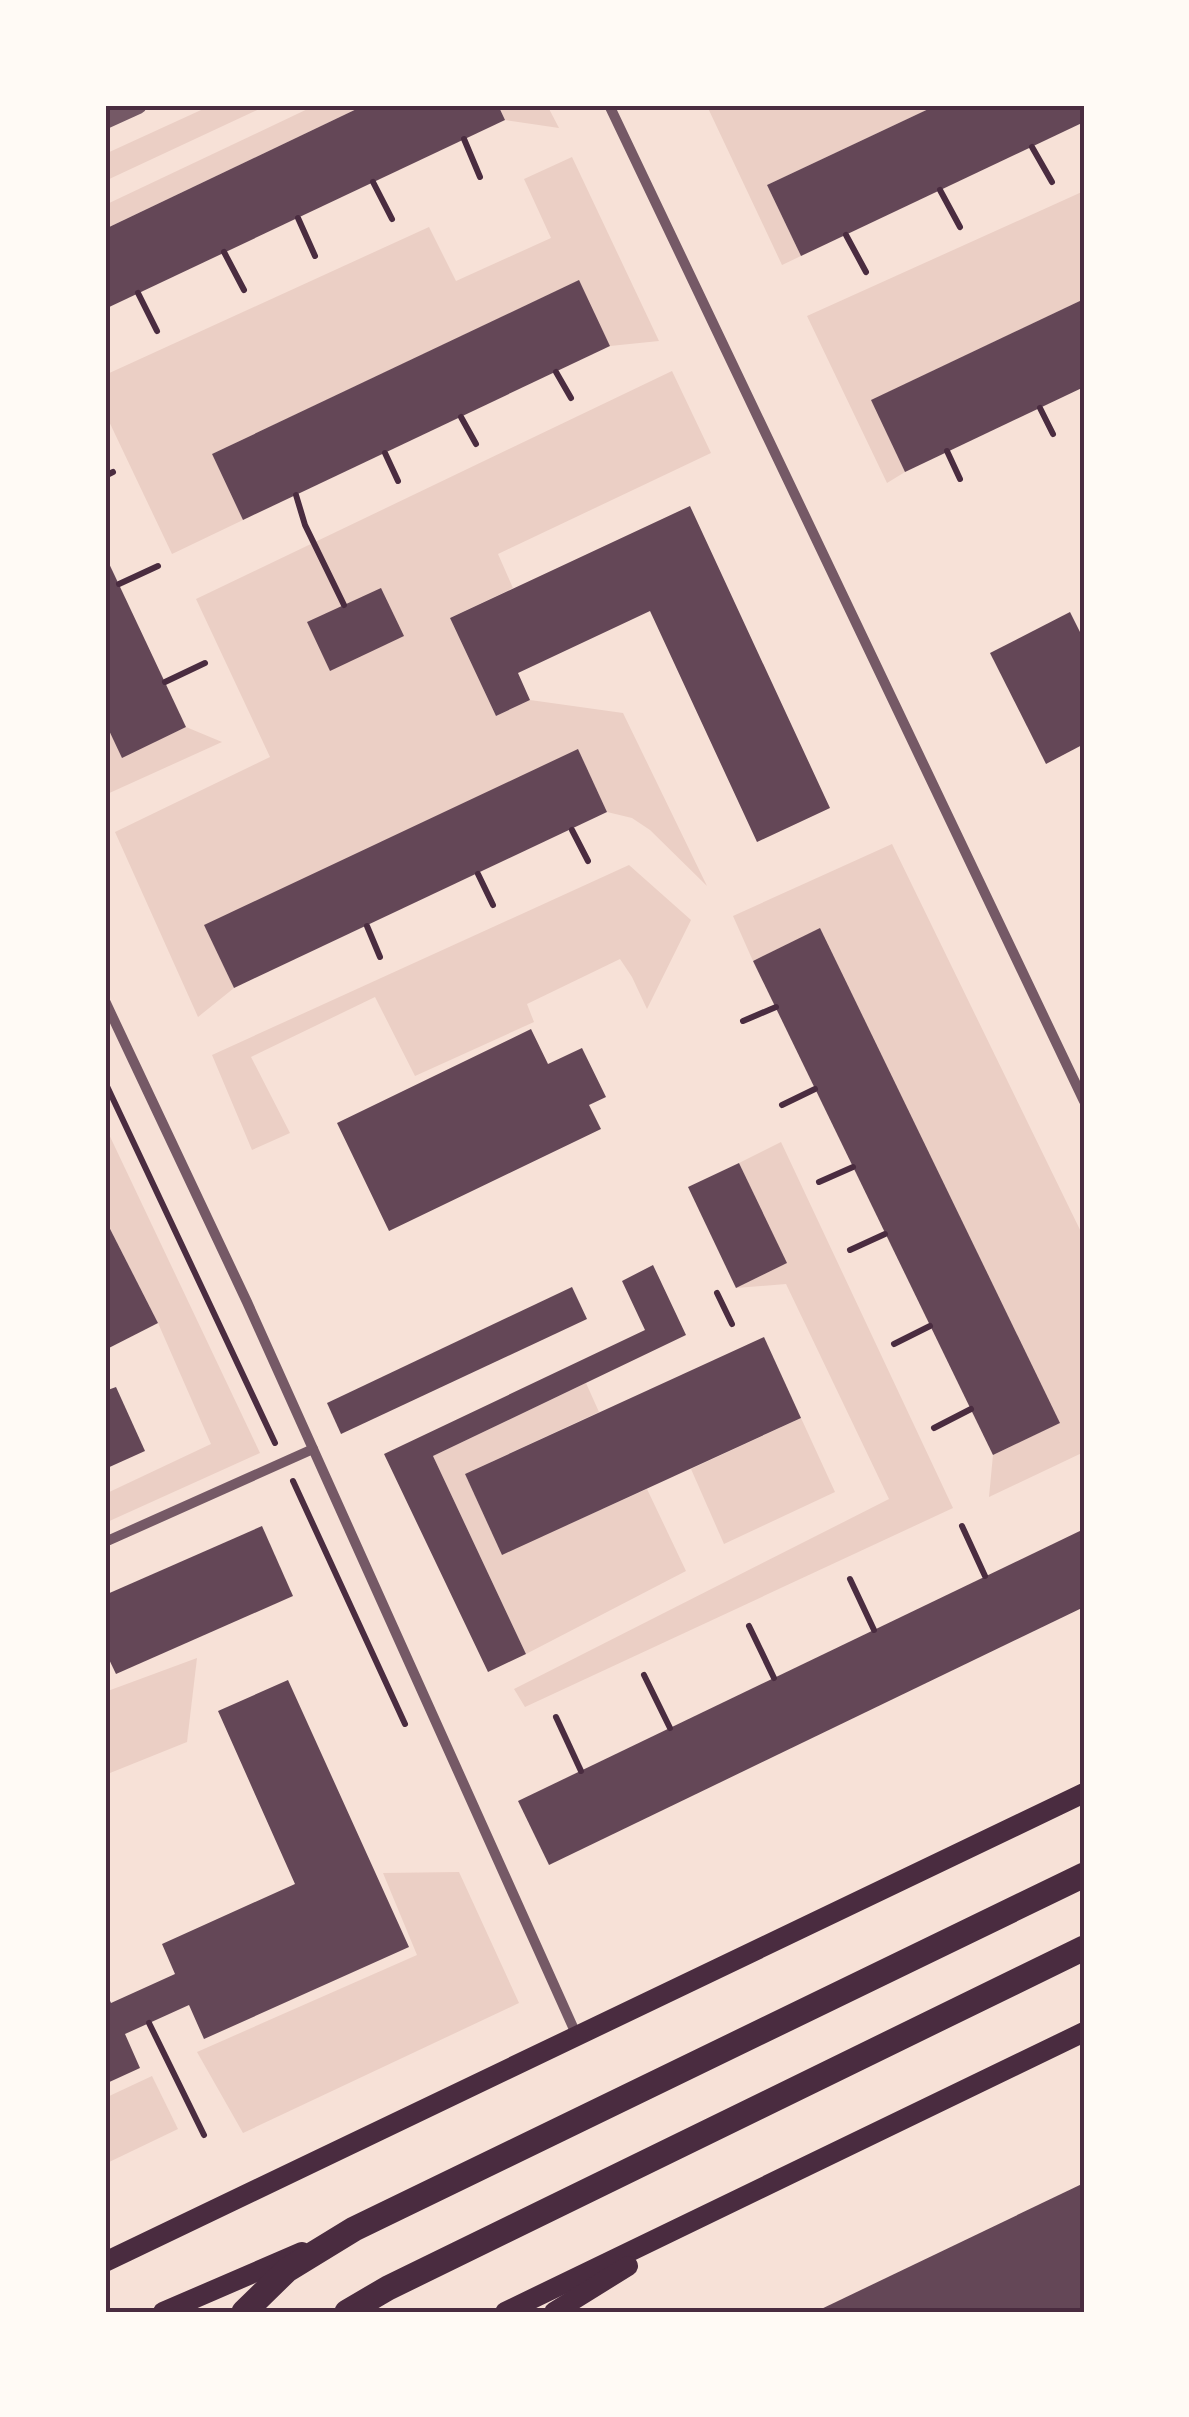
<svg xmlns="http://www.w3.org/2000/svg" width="1189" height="2417" viewBox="0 0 1189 2417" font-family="Arial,sans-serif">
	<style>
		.green { fill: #ebcfc5 }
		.building { fill: #644757 }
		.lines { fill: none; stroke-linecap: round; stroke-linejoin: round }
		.path { stroke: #4a2c40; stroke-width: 6 }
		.minor { stroke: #755966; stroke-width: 10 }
		.tertiary { stroke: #755966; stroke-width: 18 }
		.secondary { stroke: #4a2c40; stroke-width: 20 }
		.primary { stroke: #4a2c40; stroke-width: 25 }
		.neatline { fill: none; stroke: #4a2c40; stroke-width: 4 }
	</style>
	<rect width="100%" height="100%" fill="#f7e1d7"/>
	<g class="green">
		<polygon points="212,105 268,105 105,181 105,154"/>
		<polygon points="316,105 365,105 105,229 105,205"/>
		<polygon points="498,105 547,105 559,128 505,120"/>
		<polygon points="937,105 767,185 801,256 782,265 707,106"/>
		<polygon points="572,157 659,341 610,346 578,281 212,454 243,520 172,554 105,413 105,375 429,227 456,281 551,238 524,179"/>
		<polygon points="1084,191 1084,299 872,400 905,472 887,483 807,316"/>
		<polygon points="672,371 711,453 498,554 513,588 450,618 496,716 530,700 623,713 707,886 650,830 632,818 607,812 578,750 205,926 234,988 198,1017 115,832 270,757 196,599"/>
		<polygon points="105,722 122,757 186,727 222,742 105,795"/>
		<polygon points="892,844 1084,1238 1084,1452 989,1497 993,1455 1059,1423 819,929 753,961 733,916"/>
		<polygon points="629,865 691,920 647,1009 632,977 620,959 527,1004 534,1022 415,1076 375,997 251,1057 290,1133 252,1150 212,1055"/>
		<polygon points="105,1126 260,1453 105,1523 105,1494 211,1444 158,1323 105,1219"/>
		<polygon points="781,1142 953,1508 525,1707 514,1689 889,1499 786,1284 736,1288 786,1263 739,1163"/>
		<polygon points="586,1383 599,1412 465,1474 502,1554 647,1489 686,1571 526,1654 433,1456"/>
		<polygon points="801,1418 835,1492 724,1544 691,1469"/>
		<polygon points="197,1658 187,1742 105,1775 105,1692"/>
		<polygon points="459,1872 519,2003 243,2133 197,2052 417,1955 383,1873"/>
		<polygon points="152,2076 178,2129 105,2164 105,2098"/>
	</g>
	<g class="building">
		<polygon points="365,105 498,105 505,120 105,309 105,229"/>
		<polygon points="937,105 1084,105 1084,122 801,256 767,185"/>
		<polygon points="579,280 610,346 243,520 212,454"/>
		<polygon points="1084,299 1084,387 905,472 871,400"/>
		<polygon points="690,506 830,808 757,842 650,611 518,673 530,700 496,716 450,618"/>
		<polygon points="105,555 186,727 122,758 105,722"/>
		<polygon points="381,588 404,636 330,671 307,622"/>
		<polygon points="1070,612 1084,640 1084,744 1046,764 990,653"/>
		<polygon points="578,749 607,812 234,988 204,925"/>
		<polygon points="820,928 1060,1423 993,1455 753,961"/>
		<polygon points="531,1029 548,1064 582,1048 606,1097 589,1105 601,1129 389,1231 337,1123"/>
		<polygon points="739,1163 787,1263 736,1288 688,1187"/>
		<polygon points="105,1219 158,1323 105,1350"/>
		<polygon points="653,1265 686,1335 433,1456 526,1654 488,1672 384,1454 645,1330 622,1281"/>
		<polygon points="572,1287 587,1319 341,1434 327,1403"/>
		<polygon points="764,1337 801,1418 502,1555 465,1474"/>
		<polygon points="116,1387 145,1451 105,1469 105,1391"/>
		<polygon points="262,1526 293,1596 116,1674 105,1651 105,1595"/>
		<polygon points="1084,1529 1084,1607 549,1865 518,1801"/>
		<polygon points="288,1680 409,1947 204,2039 189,2005 125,2034 140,2068 105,2084 105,1990 111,2003 175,1974 162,1944 295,1884 218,1711"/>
		<polygon points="1084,2183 1084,2312 815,2312"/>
	</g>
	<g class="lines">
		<g class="path">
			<polyline points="464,139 480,177"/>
			<polyline points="1032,147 1052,182"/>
			<polyline points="373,182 392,219"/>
			<polyline points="940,190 960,227"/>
			<polyline points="298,218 315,256"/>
			<polyline points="846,235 866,272"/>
			<polyline points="224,252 244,290"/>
			<polyline points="138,293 157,331"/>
			<polyline points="556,372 571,398"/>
			<polyline points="1040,408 1053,434"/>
			<polyline points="461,417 476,444"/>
			<polyline points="947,451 960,479"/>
			<polyline points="385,453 398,481"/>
			<polyline points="105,476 113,472"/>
			<polyline points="296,495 305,525 344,605"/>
			<polyline points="119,584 158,566"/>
			<polyline points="165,682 205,663"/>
			<polyline points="572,830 588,861"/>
			<polyline points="478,874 493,905"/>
			<polyline points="367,926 380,957"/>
			<polyline points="743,1021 776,1007"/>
			<polyline points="105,1082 275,1443"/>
			<polyline points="782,1105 815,1089"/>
			<polyline points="819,1182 853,1167"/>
			<polyline points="850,1250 885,1234"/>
			<polyline points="717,1293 732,1324"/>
			<polyline points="894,1344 930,1326"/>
			<polyline points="934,1428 971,1409"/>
			<polyline points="293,1481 405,1724"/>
			<polyline points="962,1526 985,1576"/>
			<polyline points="850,1579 874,1630"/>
			<polyline points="749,1626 774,1678"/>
			<polyline points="644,1675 670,1728"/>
			<polyline points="556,1717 581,1771"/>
			<polyline points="149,2023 204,2135"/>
		</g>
		<g class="minor">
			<polyline points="609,105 1084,1101"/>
			<polyline points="105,1001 247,1302 577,2036"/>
			<polyline points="105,1542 313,1449"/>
		</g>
		<polyline class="tertiary" points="105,120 138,105"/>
		<g class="secondary">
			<polyline points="105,2262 1084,1793"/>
			<polyline points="163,2312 302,2252"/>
			<polyline points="505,2312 1084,2032"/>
			<polyline points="554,2312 628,2266"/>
		</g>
		<g class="primary">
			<polyline points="244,2312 287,2270 354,2229 1084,1875"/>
			<polyline points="347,2312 388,2288 1084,1948"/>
		</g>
	</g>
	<rect width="1189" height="2417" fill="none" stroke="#fffaf5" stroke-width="215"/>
	<rect x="108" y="108" width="974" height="2202" class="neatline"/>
</svg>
